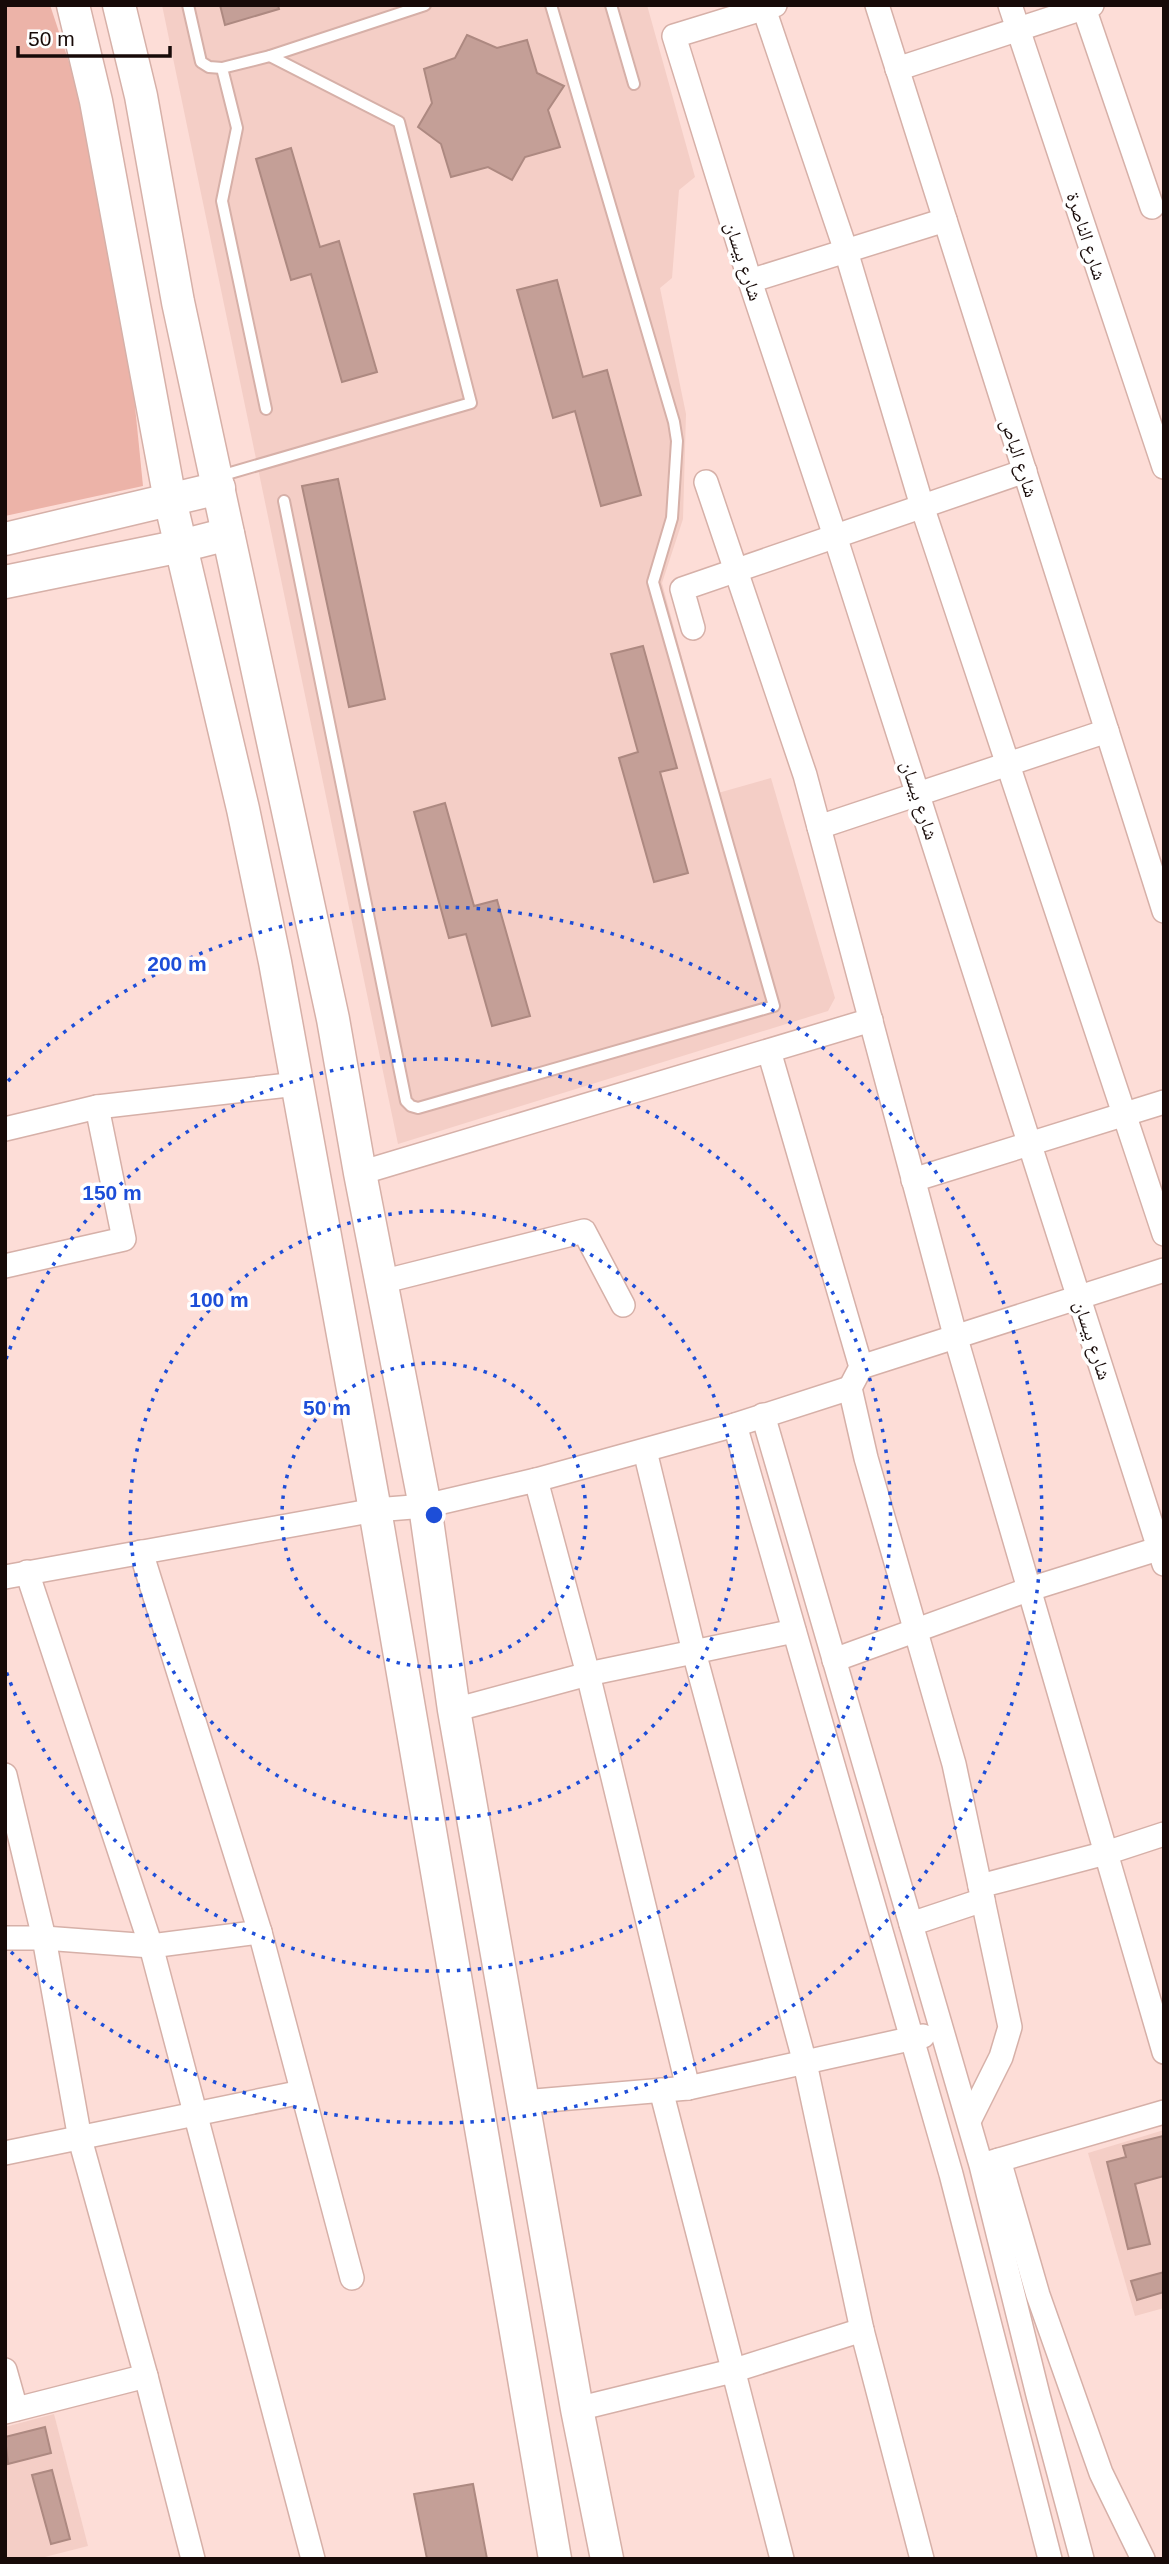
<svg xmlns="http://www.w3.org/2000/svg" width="1169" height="2564" viewBox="0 0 1169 2564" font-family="Arial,'Noto Naskh Arabic',sans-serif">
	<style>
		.built { fill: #f4cec6 }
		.green { fill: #ecb3a8 }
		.building { fill: #c49f97; stroke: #ad8981; stroke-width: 2 }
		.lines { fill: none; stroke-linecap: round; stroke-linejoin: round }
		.lane-casing { stroke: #d6b0a8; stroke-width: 14 }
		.street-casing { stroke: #d6b0a8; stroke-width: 26 }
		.secondary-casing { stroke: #d6b0a8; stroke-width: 35 }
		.lane { stroke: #fff; stroke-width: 10 }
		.street { stroke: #fff; stroke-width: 23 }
		.secondary { stroke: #fff; stroke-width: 32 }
		.ring { fill: none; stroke: #1d4ed8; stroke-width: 3.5; stroke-dasharray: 3.5 7 }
		.labels { text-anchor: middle; stroke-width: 7; stroke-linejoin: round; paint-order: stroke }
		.street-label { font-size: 19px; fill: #170a08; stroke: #fff }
		.centre { fill: #1d4ed8; stroke: #fff; stroke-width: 3.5 }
		.ring-label { font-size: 21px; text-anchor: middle; font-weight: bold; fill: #1d4ed8; stroke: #fff; stroke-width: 7; stroke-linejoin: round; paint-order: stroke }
	</style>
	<rect width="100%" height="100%" fill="#fdddd7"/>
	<g class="built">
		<polygon points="162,5 647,5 695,177 679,190 672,278 660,288 686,414 683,519 662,583 718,793 771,778 835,998 828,1011 398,1144"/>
		<polygon points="1164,2130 1164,2308 1135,2316 1088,2153"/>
		<polygon points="54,2414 88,2546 37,2559 5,2559 5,2427"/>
	</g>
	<polygon class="green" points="5,5 50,5 114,197 143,486 5,516"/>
	<g class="building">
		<polygon points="220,5 278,5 279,9 225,25"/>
		<polygon points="467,35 497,48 527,40 537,73 564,86 548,110 560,147 525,157 512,180 488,167 451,177 441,144 418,127 432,103 424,69 455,58"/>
		<polygon points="291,148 320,247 339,241 377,372 342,382 311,274 291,280 256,159"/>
		<polygon points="557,280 583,377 607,370 641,495 601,506 575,411 553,418 517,290"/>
		<polygon points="338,479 385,699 349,707 302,486"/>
		<polygon points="643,646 677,768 660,772 688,873 654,882 619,758 638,752 611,654"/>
		<polygon points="445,803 474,906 497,900 530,1016 492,1026 466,934 449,938 414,812"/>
		<polygon points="1163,2136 1164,2176 1135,2184 1150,2244 1128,2249 1107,2162 1126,2157 1123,2146"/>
		<polygon points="1164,2272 1164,2292 1137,2300 1131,2281"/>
		<polygon points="45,2427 51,2453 8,2464 5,2437"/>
		<polygon points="52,2470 70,2539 51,2544 32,2475"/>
		<polygon points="473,2484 487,2559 427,2559 414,2494"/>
	</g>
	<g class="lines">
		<defs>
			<g id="lane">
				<polyline points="188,5 201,62 209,67 222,68"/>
				<polyline points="611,5 634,84"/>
				<polyline points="266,409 222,201 237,128 222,68 270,56 425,5"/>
				<polyline points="220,476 471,403 399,122 270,56"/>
				<polyline points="284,501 406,1101 411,1106 418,1108 774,1006 653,582 672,518 677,441 674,422 551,5"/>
			</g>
			<g id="street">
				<polyline points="775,5 674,36 750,281 835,536 1164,1564"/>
				<polyline points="877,5 1164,911"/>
				<polyline points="1010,5 1164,467"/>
				<polyline points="1083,5 1152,207"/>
				<polyline points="764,9 846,251 922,506 1164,1234"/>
				<polyline points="897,69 1092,5"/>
				<polyline points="750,281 945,220"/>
				<polyline points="706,482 805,775 955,1335 1164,2052"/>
				<polyline points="693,628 682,589 1025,471"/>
				<polyline points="819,827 1107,731"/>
				<polyline points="769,1051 861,1367 850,1388 866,1458 954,1764 1010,2027 1001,2057 969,2121"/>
				<polyline points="5,1129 97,1107 297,1084"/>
				<polyline points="360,1173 871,1020"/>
				<polyline points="913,1180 1164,1102"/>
				<polyline points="5,1266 124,1239 97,1107"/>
				<polyline points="381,1282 584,1231 623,1305"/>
				<polyline points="861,1367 1164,1270"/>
				<polyline points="763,1415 981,2165 1038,2395 1082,2559"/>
				<polyline points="735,1425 951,2174 1050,2559"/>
				<polyline points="645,1451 694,1652 805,2063 862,2330 922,2559"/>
				<polyline points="536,1480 735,1425 850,1388"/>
				<polyline points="141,1552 260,1932 352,2278"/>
				<polyline points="27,1572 151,1946 313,2559"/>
				<polyline points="5,1577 375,1510 425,1506 536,1480 588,1674 688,2088"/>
				<polyline points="834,1660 1030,1589 1164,1547"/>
				<polyline points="454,1710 588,1674 794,1631"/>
				<polyline points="5,1775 44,1938 80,2139 146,2376 193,2559"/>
				<polyline points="980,1886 1106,1853 1164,1834"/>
				<polyline points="911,1924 983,1900"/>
				<polyline points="5,1938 44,1938 151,1946 260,1932"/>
				<polyline points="661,2090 782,2559"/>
				<polyline points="523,2102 688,2088 923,2036"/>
				<polyline points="5,2153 302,2092"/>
				<polyline points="999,2160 1038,2295 1101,2473 1143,2559"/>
				<polyline points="985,2164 1164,2112"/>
				<polyline points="5,2370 16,2409"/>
				<polyline points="577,2409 732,2371 862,2330"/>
				<polyline points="5,2412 146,2376"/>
			</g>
			<g id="secondary">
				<polyline points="73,5 96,101 170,500 243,809 275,962 375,1510 555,2559"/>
				<polyline points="119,5 141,96 178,302 333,1019 360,1173 425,1506 454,1710 577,2409 607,2559"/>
				<polyline points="5,539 219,488"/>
				<polyline points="5,582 181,546 228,534"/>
			</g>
		</defs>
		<use href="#lane" class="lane-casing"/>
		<use href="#street" class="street-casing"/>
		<use href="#secondary" class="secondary-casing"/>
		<use href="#lane" class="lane"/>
		<use href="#street" class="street"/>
		<use href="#secondary" class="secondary"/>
	</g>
	<g class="ring">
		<circle cx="434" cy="1515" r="152"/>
		<circle cx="434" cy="1515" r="304"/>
		<path d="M6 1359A456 456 0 1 1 6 1671"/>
		<path d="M8 1081A608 608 0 1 1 8 1949"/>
	</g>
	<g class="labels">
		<g class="street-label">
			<text transform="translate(1087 236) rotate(72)" y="7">شارع الناصرة</text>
			<text transform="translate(744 261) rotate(72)" y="7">شارع بيسان</text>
			<text transform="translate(1020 458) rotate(72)" y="7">شارع الباص</text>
			<text transform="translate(920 800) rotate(72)" y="7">شارع بيسان</text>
			<text transform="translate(1093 1340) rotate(72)" y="7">شارع بيسان</text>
		</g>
	</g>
	<circle cx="434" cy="1515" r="10" class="centre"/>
	<g class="ring-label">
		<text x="177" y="971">200 m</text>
		<text x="112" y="1200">150 m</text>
		<text x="219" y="1307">100 m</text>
		<text x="327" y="1415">50 m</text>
	</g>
	<rect width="1169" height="2564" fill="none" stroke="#170a08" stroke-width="14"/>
	<path d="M18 46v10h152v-10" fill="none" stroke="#170a08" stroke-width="3.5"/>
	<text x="28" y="46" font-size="21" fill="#170a08" stroke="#ffffff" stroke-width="5" paint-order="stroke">50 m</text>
</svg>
